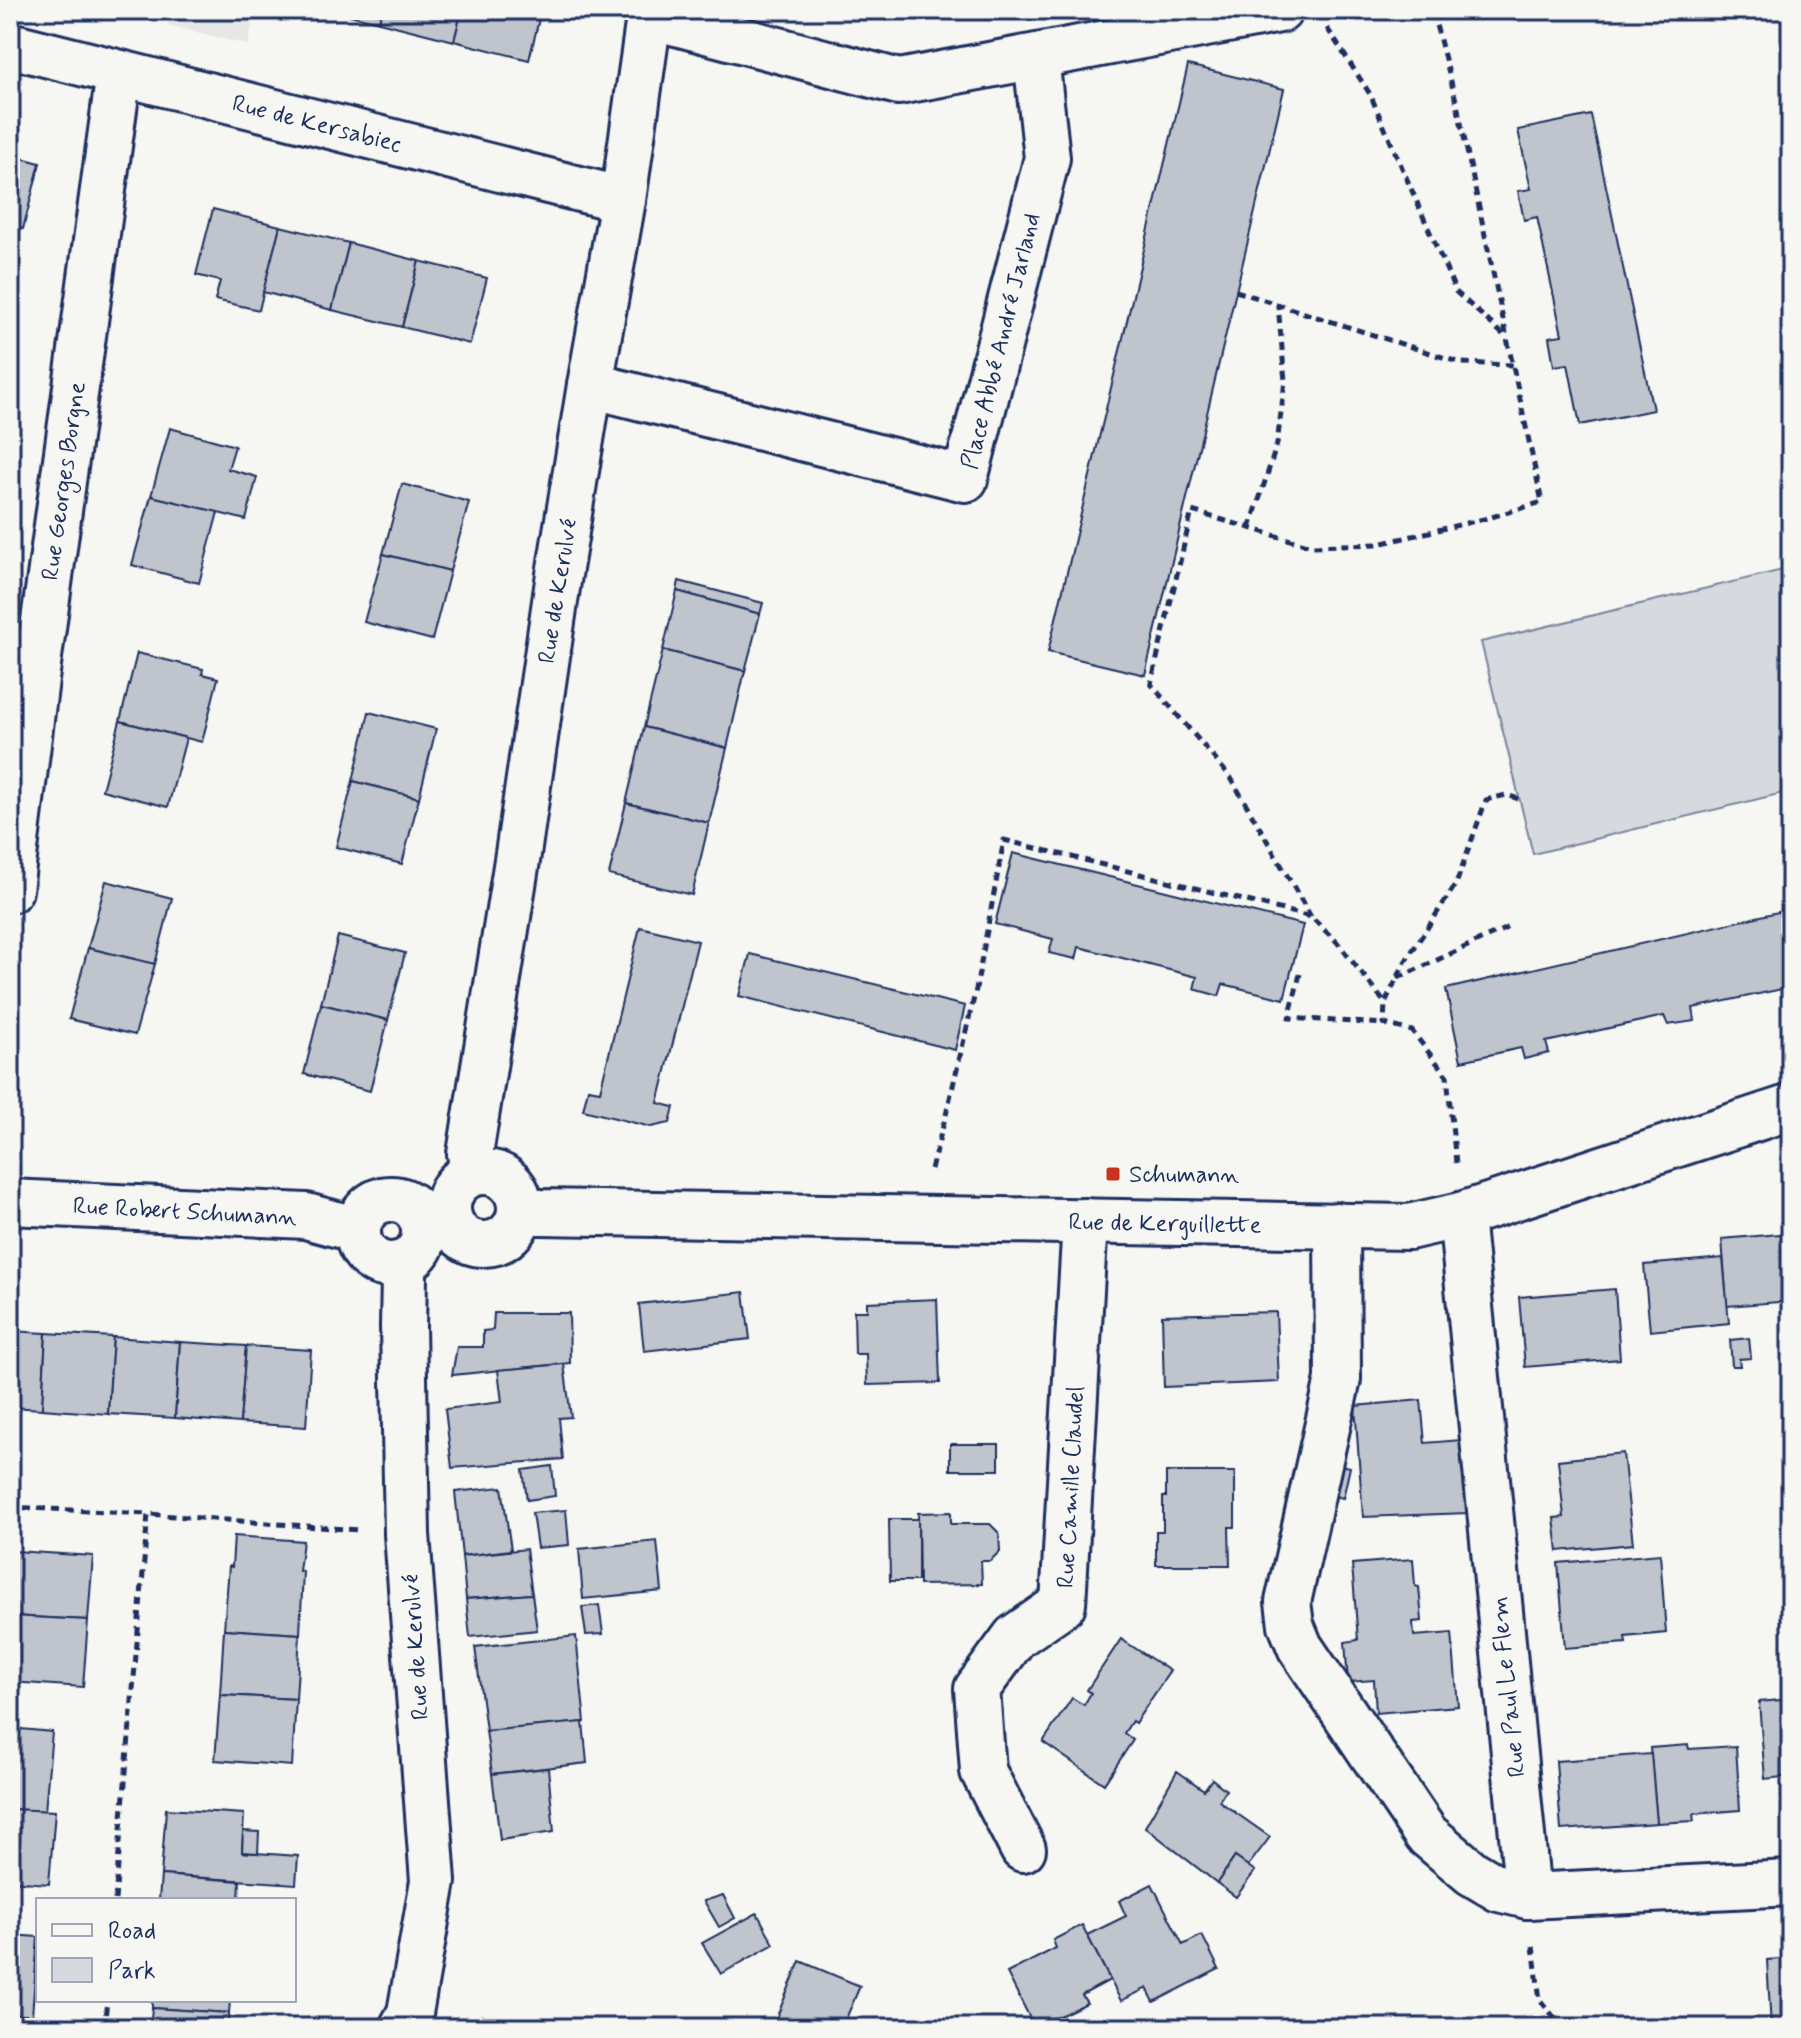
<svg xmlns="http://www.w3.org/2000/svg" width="1801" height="2038" viewBox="0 0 1801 2038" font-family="Mynerve,sans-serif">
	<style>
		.built { fill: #e6e7e7 }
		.park { fill: #d6d9dd; stroke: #78849e; stroke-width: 2 }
		.building { fill: #c0c4cd; stroke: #1b2f5e; stroke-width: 2 }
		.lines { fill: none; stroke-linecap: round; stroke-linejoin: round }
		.minor-casing { stroke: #1b2f5e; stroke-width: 50 }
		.tertiary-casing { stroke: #1b2f5e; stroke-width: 50 }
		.path { stroke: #1b2f5e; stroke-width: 5; stroke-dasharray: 8 6; stroke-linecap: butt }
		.minor { stroke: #f6f6f2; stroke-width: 44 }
		.tertiary { stroke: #f6f6f2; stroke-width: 44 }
		.poi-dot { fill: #c8321e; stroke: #f6f6f2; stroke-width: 3 }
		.labels { text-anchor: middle; stroke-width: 7; stroke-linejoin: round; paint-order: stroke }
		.street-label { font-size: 24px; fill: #1b2f5e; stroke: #f6f6f2 }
		.poi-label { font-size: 24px; fill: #1b2f5e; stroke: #f6f6f2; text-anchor: start }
	</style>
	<rect width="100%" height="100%" fill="#f6f6f2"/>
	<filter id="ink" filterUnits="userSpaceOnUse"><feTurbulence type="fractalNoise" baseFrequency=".0125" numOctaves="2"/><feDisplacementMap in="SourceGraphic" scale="16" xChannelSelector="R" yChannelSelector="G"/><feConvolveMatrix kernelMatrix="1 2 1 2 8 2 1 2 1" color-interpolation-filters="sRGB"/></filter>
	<g filter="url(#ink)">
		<polygon class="built" points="171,10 255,10 248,45 168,25"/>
		<polygon class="park" points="1791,568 1791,791 1533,854 1481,642"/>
		<g class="building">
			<polygon points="329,10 382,10 379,22"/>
			<polygon points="382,10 462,10 454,41 379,22"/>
			<polygon points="462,10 541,11 529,60 454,41"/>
			<polygon points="1188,65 1284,89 1145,675 1048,652"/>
			<polygon points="1591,115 1653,410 1580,425 1568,364 1554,366 1549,337 1562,335 1537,217 1524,220 1518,191 1531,189 1518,130"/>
			<polygon points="10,155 40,163 23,229 10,225"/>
			<polygon points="213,209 280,226 259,310 215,300 220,281 196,275"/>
			<polygon points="280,226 349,243 332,310 263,292"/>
			<polygon points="349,243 419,261 402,327 332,310"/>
			<polygon points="419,261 487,278 470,344 402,327"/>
			<polygon points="170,428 235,446 228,469 257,477 246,520 151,496"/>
			<polygon points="402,484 469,502 450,571 383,554"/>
			<polygon points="151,496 218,512 199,583 132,565"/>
			<polygon points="383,554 450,571 432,640 364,622"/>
			<polygon points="679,581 763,603 760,614 677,591"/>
			<polygon points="677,591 760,614 745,671 663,650"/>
			<polygon points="663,650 745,671 727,748 644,727"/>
			<polygon points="137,653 203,669 202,674 218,678 202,742 120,721"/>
			<polygon points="369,712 436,729 419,798 353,781"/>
			<polygon points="120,721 186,738 168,807 102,790"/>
			<polygon points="644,727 727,748 709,823 626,803"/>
			<polygon points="353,781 419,798 402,864 336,847"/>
			<polygon points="626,803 709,823 692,895 609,875"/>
			<polygon points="1013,853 1303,925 1284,999 1223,984 1219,996 1194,989 1197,977 1079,947 1076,959 1049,953 1053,939 995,924"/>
			<polygon points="106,881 172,898 155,964 88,948"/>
			<polygon points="1791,909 1791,987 1693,1008 1695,1021 1668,1025 1664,1016 1546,1042 1549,1053 1524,1059 1521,1048 1461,1061 1446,989"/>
			<polygon points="640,927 698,941 658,1103 674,1107 670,1123 651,1127 583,1110 588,1089 600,1091"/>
			<polygon points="338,936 405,953 388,1020 321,1004"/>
			<polygon points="88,948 155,964 135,1035 69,1019"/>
			<polygon points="750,954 965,1006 955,1050 739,996"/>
			<polygon points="321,1004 388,1020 370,1091 304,1074"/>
			<polygon points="1791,1233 1791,1301 1727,1306 1722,1239"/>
			<polygon points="1723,1258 1729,1323 1650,1331 1644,1265"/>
			<polygon points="1615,1289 1620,1359 1525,1367 1519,1297"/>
			<polygon points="744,1292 750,1339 644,1351 639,1304"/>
			<polygon points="937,1299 940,1383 867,1385 866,1354 855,1354 854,1311 867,1311 867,1302"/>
			<polygon points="1276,1312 1279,1382 1164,1387 1162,1315"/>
			<polygon points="494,1313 569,1313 570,1363 452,1375 457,1347 483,1347 483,1331 493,1330"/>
			<polygon points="10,1331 46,1333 42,1409 10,1407"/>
			<polygon points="46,1333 113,1337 108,1414 42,1409"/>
			<polygon points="113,1337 180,1342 175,1418 108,1414"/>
			<polygon points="1749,1338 1751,1358 1739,1359 1740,1366 1732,1366 1730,1340"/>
			<polygon points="180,1342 246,1346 240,1423 175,1418"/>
			<polygon points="246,1346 311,1350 306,1427 240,1423"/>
			<polygon points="564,1364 571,1417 559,1418 563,1459 452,1468 445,1409 502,1402 498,1370"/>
			<polygon points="1421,1400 1425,1443 1461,1440 1467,1513 1363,1517 1355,1406"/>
			<rect x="950" y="1444" width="49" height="26"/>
			<polygon points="1623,1453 1633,1544 1558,1551 1554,1518 1564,1517 1558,1460"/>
			<polygon points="1330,1463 1350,1467 1343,1498 1334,1496"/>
			<polygon points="552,1466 555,1496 527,1500 523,1470"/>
			<polygon points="1166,1472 1235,1472 1235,1527 1229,1527 1230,1565 1156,1565 1156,1531 1163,1531 1163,1497 1166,1497"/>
			<polygon points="502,1487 511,1550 462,1556 455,1492"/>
			<polygon points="566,1510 569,1545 537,1548 532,1513"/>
			<polygon points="951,1512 951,1524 990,1524 999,1533 1000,1551 990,1561 981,1561 982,1584 919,1585 918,1513"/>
			<polygon points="889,1519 918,1519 918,1581 890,1581"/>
			<polygon points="234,1536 303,1541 299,1571 303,1571 300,1634 224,1629 229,1566 232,1567"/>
			<polygon points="657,1541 662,1591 583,1599 579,1549"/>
			<polygon points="526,1549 532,1594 466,1599 462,1556"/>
			<polygon points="14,1551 93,1556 88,1620 10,1616"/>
			<polygon points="1660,1554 1666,1633 1625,1637 1626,1643 1565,1648 1558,1563"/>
			<polygon points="1413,1559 1415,1586 1419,1587 1422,1621 1413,1622 1414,1636 1452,1633 1458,1706 1376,1713 1374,1680 1348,1682 1345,1642 1358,1640 1352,1564"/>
			<polygon points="532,1594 537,1630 470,1637 466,1599"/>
			<polygon points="599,1605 603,1634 586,1635 582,1607"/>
			<polygon points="10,1616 88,1620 83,1687 10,1682"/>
			<polygon points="224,1629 300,1634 296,1699 220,1695"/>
			<polygon points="576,1636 585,1722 486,1731 475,1647"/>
			<polygon points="1121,1639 1170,1671 1135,1723 1132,1721 1124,1733 1133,1740 1104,1784 1043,1742 1072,1698 1084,1705 1091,1693 1087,1690"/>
			<polygon points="220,1695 296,1699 292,1766 215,1760"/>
			<polygon points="1791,1699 1791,1776 1765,1779 1759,1702"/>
			<polygon points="583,1722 587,1763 492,1774 486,1731"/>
			<polygon points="10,1728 52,1732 45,1811 10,1809"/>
			<polygon points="1688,1745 1689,1749 1736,1746 1740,1810 1693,1814 1694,1821 1657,1823 1650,1748"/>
			<polygon points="1651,1754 1657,1823 1561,1830 1556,1761"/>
			<polygon points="548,1768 554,1832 500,1840 492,1774"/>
			<polygon points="1177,1771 1204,1790 1212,1779 1226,1790 1219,1801 1270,1837 1248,1866 1235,1857 1217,1883 1145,1827"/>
			<polygon points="10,1809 55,1811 49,1884 10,1881"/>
			<polygon points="166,1809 244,1814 242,1852 298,1856 296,1884 161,1875"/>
			<polygon points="243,1831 259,1832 258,1853 242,1852"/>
			<polygon points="1235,1857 1255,1871 1236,1897 1217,1883"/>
			<polygon points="161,1875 240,1881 239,1900 159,1900"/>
			<polygon points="1152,1884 1183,1945 1202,1935 1219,1969 1154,2002 1147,1988 1121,2001 1087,1935 1126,1916 1119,1901"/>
			<polygon points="723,1895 735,1918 719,1927 704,1901"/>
			<polygon points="757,1913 774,1944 721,1974 702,1943"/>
			<polygon points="1082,1925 1110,1980 1082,1995 1087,2003 1035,2028 1007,1973 1056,1948 1053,1940"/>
			<polygon points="10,1935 38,1937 32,2016 10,2014"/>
			<polygon points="1791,1958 1791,2028 1771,2028 1767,1960"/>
			<polygon points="800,1961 860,1986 842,2028 772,2028"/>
			<polygon points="152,2000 230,2000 229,2013 152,2008"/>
			<polygon points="152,2008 229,2013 228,2028 150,2028"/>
			<polygon points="10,2014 38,2016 37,2028 10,2028"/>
			<polygon points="481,2016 525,2028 478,2028"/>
		</g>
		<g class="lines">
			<defs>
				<g id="minor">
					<polyline points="650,16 899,82 1280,10"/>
					<polyline points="10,45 623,200"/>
					<polyline points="590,385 965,479 1047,158 1036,57"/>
					<polyline points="10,890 36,679 119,73"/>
					<polyline points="474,1173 470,1154 518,854 558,581 590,385 623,200 650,10"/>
					<polyline points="1461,1215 1528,1896 1791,1883"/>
					<polyline points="1337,1225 1338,1379 1288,1602 1291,1625 1300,1647 1426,1834 1472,1873 1499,1889 1528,1896"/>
					<polyline points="398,1264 404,1278 403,1326 407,1534 433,1881 410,2013 402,2028"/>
					<polyline points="1023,1849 983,1771 977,1689 1015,1637 1063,1604 1085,1221"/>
				</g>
				<g id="tertiary">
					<circle cx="484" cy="1208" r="36"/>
					<circle cx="391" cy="1232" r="33"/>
					<polyline points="10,1202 306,1216 358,1230"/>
					<polyline points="521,1210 540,1212 1409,1227 1461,1215 1791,1107"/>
				</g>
			</defs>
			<use href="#minor" class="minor-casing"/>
			<use href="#tertiary" class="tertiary-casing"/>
			<g class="path">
				<polyline points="1327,28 1370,94 1456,292 1506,337"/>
				<polyline points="1236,291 1461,363 1513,365"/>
				<polyline points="1250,528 1277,444 1285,381 1278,305"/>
				<polyline points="1311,917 1231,778 1151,684 1192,511 1311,546 1379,544 1488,518 1542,502 1457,104 1432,10"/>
				<polyline points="1300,974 1289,1018 1384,1024"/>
				<polyline points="1398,978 1511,926"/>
				<polyline points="1456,1163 1447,1076 1412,1031 1384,1024 1385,1003 1405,962 1456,884 1486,800 1506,795 1519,799"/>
				<polyline points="931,1169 946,1115 976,989 1004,840 1311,917 1337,942 1385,1003"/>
				<polyline points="10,1507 148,1514"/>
				<polyline points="115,1900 148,1514 358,1530"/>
				<polyline points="1533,1946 1540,2000 1563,2028"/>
				<polyline points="104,2028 107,2000"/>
			</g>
			<use href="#minor" class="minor"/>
			<use href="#tertiary" class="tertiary"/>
		</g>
	</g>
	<rect class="poi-dot" x="1105" y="1166" width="16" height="16" rx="4"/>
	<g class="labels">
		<g class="street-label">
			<text transform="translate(317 123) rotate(14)" y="8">Rue de Kersabiec</text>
			<text transform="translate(1000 341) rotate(-76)" y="8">Place Abbé André Jarland</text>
			<text transform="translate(63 481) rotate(-82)" y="8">Rue Georges Borgne</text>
			<text transform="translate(557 591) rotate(-81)" y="8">Rue de Kerulvé</text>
			<text transform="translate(185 1211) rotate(3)" y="8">Rue Robert Schumann</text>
			<text transform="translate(1165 1223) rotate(1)" y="8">Rue de Kerguillette</text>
			<text transform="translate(1070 1487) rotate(-87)" y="8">Rue Camille Claudel</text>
			<text transform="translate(415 1647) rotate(-94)" y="8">Rue de Kerulvé</text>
			<text transform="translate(1507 1687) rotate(-96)" y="8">Rue Paul Le Flem</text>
		</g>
		<g class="poi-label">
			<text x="1129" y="1182">Schumann</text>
		</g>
	</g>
	<rect width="1801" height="2038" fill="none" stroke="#f6f6f2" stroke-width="40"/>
	<rect x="20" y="20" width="1761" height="1998" fill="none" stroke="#1b2f5e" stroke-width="3" filter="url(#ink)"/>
	<rect x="36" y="1898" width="260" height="104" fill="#f6f6f2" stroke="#9ea6b7" stroke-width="2"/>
	<rect x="52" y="1924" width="40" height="12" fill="#f6f6f2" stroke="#9ea6b7" stroke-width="2"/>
	<text x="108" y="1938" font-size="24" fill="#1b2f5e">Road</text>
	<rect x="52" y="1958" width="40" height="24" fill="#d6d9dd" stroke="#9ea6b7" stroke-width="2"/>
	<text x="108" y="1978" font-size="24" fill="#1b2f5e">Park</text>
</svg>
